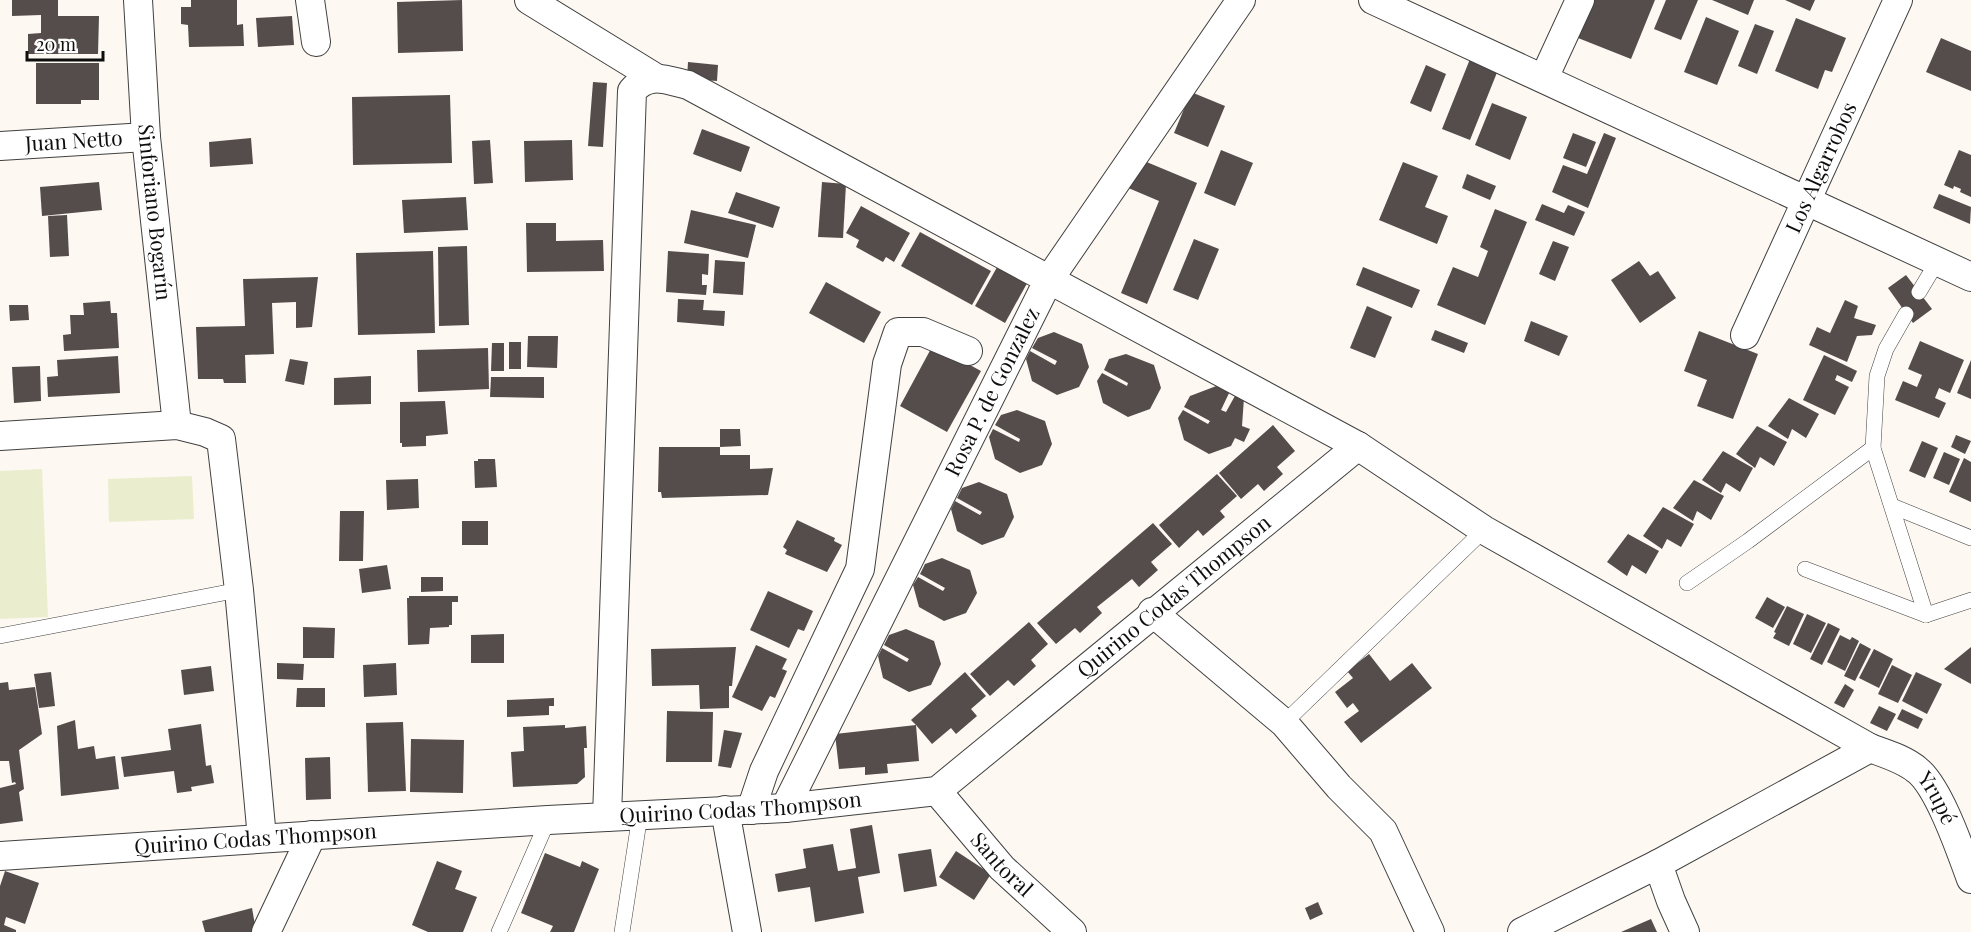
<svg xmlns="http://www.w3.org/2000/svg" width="1971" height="932" viewBox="0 0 1971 932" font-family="'Playfair Display',serif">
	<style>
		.pitch { fill: #eaedce }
		.building { fill: #554d4c }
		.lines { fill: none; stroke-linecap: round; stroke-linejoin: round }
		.service-casing { stroke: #414141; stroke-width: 16 }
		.minor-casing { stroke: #414141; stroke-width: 30 }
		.service { stroke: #fff; stroke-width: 15 }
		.minor { stroke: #fff; stroke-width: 28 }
		.labels { text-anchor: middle; stroke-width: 6; stroke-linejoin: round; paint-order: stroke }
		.street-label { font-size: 21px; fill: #0e0e0e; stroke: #fff }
	</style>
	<rect width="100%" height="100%" fill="#fdf8f1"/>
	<g class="pitch">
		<polygon points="42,469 48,617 0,619 0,471"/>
		<polygon points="192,476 194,519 109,522 108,479"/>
	</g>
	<g class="building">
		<polygon points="12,0 58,0 58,16 99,16 98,54 28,54 28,34 41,33 41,15 12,16"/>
		<polygon points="191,0 237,0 237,25 243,24 244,46 189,47 188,25 181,24 181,7 191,7"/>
		<polygon points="462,0 463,51 398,53 397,2"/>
		<polygon points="1588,0 1655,0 1631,59 1573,36"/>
		<polygon points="1666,0 1698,0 1681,40 1654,29"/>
		<polygon points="1712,0 1754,0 1748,15"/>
		<polygon points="1785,0 1815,0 1810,11"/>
		<polygon points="292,16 294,45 258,47 256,18"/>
		<polygon points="1706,17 1739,31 1717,85 1684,72"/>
		<polygon points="1796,18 1846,38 1832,72 1825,70 1818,89 1775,71"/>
		<polygon points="1755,24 1774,31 1757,74 1738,66"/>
		<polygon points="1941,38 1971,51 1971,91 1926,72"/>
		<polygon points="1470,59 1498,70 1470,140 1442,129"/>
		<polygon points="688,62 718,65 717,81 687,79"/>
		<polygon points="36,63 99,63 99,100 81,100 81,104 36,104"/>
		<polygon points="1426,65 1446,74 1431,112 1410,103"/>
		<polygon points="593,82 607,83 603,147 588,146"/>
		<polygon points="1191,92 1225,106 1208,147 1174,133"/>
		<polygon points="450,95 452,163 353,165 352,97"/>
		<polygon points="1492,103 1527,117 1510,160 1475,145"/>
		<polygon points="702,129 750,147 741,172 693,154"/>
		<polygon points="1573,133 1596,142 1586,167 1563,158"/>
		<polygon points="1604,133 1616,138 1588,208 1552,192 1563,165 1587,174"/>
		<polygon points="251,138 253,164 210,167 209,142"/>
		<polygon points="490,140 493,183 474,184 472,141"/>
		<polygon points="572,140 573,180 525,182 524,141"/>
		<polygon points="1221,150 1253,163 1235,206 1204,193"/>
		<polygon points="1959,150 1971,155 1971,197 1960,192 1961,189 1954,186 1953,189 1944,185"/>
		<polygon points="1137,158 1197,183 1147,304 1121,293 1159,201 1126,187"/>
		<polygon points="1403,162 1438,176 1425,207 1448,216 1437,244 1379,220"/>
		<polygon points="1467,174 1496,186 1490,200 1462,188"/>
		<polygon points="99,182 102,210 42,216 40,187"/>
		<polygon points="822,182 846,184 843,238 818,237"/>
		<polygon points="736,192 780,207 773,228 728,213"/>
		<polygon points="1939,194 1971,207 1970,224 1933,208"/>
		<polygon points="466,197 468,230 404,233 402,200"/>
		<polygon points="1542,204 1564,213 1568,205 1585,212 1574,236 1535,220"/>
		<polygon points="861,206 910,233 894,262 886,257 883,262 856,247 859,240 846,233"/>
		<polygon points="1495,209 1527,222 1485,325 1437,305 1453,267 1478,277 1488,251 1480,247"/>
		<polygon points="691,210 756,225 748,258 684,243"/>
		<polygon points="67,215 69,256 50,257 48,216"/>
		<polygon points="526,223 556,223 556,241 603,240 604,271 527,272"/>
		<polygon points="920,232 991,271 972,305 901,266"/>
		<polygon points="1194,239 1219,249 1198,300 1173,290"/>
		<polygon points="1553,241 1569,247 1555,281 1539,274"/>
		<polygon points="467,246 469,325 439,326 438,247"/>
		<polygon points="433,251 435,333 358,335 356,253"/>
		<polygon points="668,251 709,254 708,275 702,274 702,285 707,285 706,295 666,292"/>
		<polygon points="715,260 745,262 743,295 713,293"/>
		<polygon points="1639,261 1650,276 1658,271 1676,298 1640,323 1611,280"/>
		<polygon points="1000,262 1030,278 1005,323 975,306"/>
		<polygon points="1363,267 1420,290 1412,308 1356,285"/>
		<polygon points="1906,275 1932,309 1913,323 1888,288"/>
		<polygon points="318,277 312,327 296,328 296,302 272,303 274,354 245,355 246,383 224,383 223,379 198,379 196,327 245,326 243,279"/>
		<polygon points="826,282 881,312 864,343 809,313"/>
		<polygon points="678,299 704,300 703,310 725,311 724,326 677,322"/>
		<polygon points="1845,300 1858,306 1854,318 1876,325 1872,335 1857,336 1847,362 1809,345 1817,327 1830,333"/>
		<polygon points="110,301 111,313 117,313 119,348 64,351 63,335 71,334 70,315 84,315 83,303"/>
		<polygon points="9,305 28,305 29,320 10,321"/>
		<polygon points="1367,306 1392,317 1375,358 1350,348"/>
		<polygon points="1531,321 1568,336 1559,356 1524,341"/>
		<polygon points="1435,330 1468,343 1464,353 1431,340"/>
		<polygon points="1699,331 1758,354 1733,419 1697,406 1707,380 1684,371"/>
		<polygon points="1054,332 1082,344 1089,367 1079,387 1057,395 1032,381 1026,359 1030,351 1055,365 1057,361 1032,348 1038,338"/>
		<polygon points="528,336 558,336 557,368 527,367"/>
		<polygon points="1920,341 1964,360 1950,393 1939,388 1935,398 1946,403 1939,418 1895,400 1903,381 1917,387 1922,375 1908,369"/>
		<rect x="509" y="342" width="12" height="27"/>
		<polygon points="492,343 504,343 504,371 491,371"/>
		<polygon points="933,345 981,371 947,432 900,406"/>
		<polygon points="488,348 489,389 418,392 417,350"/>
		<polygon points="1126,354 1154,365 1161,388 1150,409 1128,417 1103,403 1097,381 1102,373 1127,386 1128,383 1104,370 1109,359"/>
		<polygon points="1824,355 1857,371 1852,382 1837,375 1835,380 1849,387 1835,415 1803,400"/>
		<polygon points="118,356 120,393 48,397 47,377 58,376 57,360"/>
		<polygon points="290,359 308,362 304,385 285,381"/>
		<polygon points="1971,360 1971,399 1957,393"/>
		<polygon points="40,366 41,401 14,403 12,367"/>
		<polygon points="371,376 371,404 334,405 334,378"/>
		<polygon points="491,377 544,377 544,398 490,397"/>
		<polygon points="1219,385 1230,391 1221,410 1226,412 1236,394 1244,398 1242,426 1250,429 1244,442 1235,438 1231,446 1209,454 1184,440 1178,418 1183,410 1208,424 1210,421 1184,407 1190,396"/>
		<polygon points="1789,398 1819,414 1806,438 1792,429 1788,439 1768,426"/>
		<polygon points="445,401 448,434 426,436 426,446 402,447 402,443 400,443 400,402"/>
		<polygon points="1017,410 1045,421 1052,444 1042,465 1020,473 995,459 989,437 993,429 1019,442 1020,439 995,425 1001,415"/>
		<polygon points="1273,425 1295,451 1277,467 1283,474 1264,491 1258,484 1241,499 1219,473"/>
		<polygon points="1757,426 1787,442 1774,466 1760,457 1755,468 1736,454"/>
		<polygon points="720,429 740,429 741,446 720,447"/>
		<polygon points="1956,435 1971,441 1965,454 1951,447"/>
		<polygon points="1922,441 1938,448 1925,478 1909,471"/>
		<polygon points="659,447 720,447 720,455 750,455 750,469 773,468 768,495 662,498 661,492 658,492"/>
		<polygon points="1723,451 1753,468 1740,492 1726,483 1721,493 1702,480"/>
		<polygon points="1944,452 1960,459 1949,485 1933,478"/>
		<polygon points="1964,458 1971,462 1971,502 1949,492"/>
		<polygon points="478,459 495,459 497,487 475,488 474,461 478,461"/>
		<polygon points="1217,474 1237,496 1220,511 1225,517 1203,536 1198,530 1179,548 1159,525"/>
		<polygon points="418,479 419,508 387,510 386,480"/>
		<polygon points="1694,480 1724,496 1711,520 1697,511 1693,521 1673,508"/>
		<polygon points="979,482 1007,494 1014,517 1004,537 982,545 957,531 951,509 955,501 980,515 982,512 957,498 962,488"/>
		<polygon points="1663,507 1694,524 1681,547 1667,539 1662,549 1643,536"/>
		<polygon points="340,511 364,511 363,561 339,561"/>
		<polygon points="797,520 835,538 834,541 842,545 827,572 785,554 787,550 783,547"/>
		<rect x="462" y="521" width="26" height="24"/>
		<polygon points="1153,523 1172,544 1151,562 1158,570 1139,587 1132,579 1097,607 1102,613 1080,633 1075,628 1056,644 1037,623"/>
		<polygon points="1628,534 1659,551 1646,574 1632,565 1627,576 1607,562"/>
		<polygon points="942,558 970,570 977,593 966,613 944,621 919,607 913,585 918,577 943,591 945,588 920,574 925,564"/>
		<polygon points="387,565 391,589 362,593 359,569"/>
		<polygon points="421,577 443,577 443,591 421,592"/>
		<polygon points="768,591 813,611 804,631 798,629 789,648 750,630"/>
		<polygon points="409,596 458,596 458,602 452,602 452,625 449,625 449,627 430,628 429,644 408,645 407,598 409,598"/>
		<polygon points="1767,597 1785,607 1773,628 1755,618"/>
		<polygon points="1787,606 1804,614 1789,646 1773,638 1776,633 1774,632"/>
		<polygon points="1807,614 1826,623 1811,653 1793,644"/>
		<polygon points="1029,622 1048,644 1031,660 1036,666 1014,686 1008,680 990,696 970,674"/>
		<polygon points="1828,623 1840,629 1822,665 1810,659"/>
		<polygon points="303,627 335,628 334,658 303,658"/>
		<polygon points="906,629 934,641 941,664 931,685 909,692 883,678 878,656 882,648 907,662 909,659 884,645 889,635"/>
		<polygon points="504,634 504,663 471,663 471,635"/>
		<polygon points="1840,635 1850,640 1852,637 1859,641 1845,671 1827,662"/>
		<polygon points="1860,643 1871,649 1855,681 1844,676"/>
		<polygon points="756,645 787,659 782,669 787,671 775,698 770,696 762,711 732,697"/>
		<polygon points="736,647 732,686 729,686 729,708 700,709 699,685 652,686 651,649"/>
		<polygon points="1971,647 1971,684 1944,669"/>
		<polygon points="1874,649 1893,659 1879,688 1859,678"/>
		<polygon points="1369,654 1390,681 1412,663 1432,688 1361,743 1344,722 1359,711 1353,703 1347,708 1335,692 1353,678 1347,671"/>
		<polygon points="277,663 304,664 303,680 277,679"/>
		<polygon points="396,663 397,695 364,697 363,665"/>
		<polygon points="1892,665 1912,675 1898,703 1878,694"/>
		<polygon points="211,666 214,691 184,695 181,670"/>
		<polygon points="51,672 55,706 39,708 34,674"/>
		<polygon points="965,672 986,696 971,709 977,716 956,734 951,728 932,744 916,725 919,761 887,764 888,773 865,775 865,767 839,769 835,734 916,725 911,720"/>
		<polygon points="1916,672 1942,684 1927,714 1902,701"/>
		<polygon points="8,682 9,690 35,687 42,734 19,750 24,789 19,792 23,821 0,824 0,788 16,784 15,782 12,783 9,761 0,761 0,683"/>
		<polygon points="1845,684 1854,690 1844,708 1834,703"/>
		<polygon points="297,688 325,688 325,707 296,707"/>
		<polygon points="554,698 554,706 549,706 549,715 507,717 507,700"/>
		<polygon points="1879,706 1896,714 1887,731 1870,723"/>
		<polygon points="1902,709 1923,719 1918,729 1897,719"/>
		<polygon points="667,711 713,712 712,762 666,762"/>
		<polygon points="75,720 78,749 94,746 96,759 115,756 119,789 61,796 57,726"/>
		<polygon points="403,722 406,791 368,792 366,723"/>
		<polygon points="201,724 206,766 211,765 214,783 191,787 192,791 177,793 174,771 124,777 121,757 171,750 168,729"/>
		<polygon points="565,725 565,728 586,726 587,748 584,748 585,777 577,784 513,787 511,752 524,751 523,727"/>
		<polygon points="724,730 742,733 731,768 718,766"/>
		<polygon points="411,739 464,740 463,793 410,792"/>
		<polygon points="330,757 331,799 306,800 305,758"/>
		<polygon points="872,825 880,873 858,877 864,913 815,922 810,887 778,892 775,874 806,868 803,849 833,844 838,871 856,868 850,829"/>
		<polygon points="931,849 937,886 904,892 898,854"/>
		<polygon points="956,851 991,874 974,900 939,877"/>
		<polygon points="545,853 580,867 582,861 599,869 574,932 550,932 553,926 521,913"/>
		<polygon points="437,861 462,871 455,889 477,897 463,932 428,932 412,925"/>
		<polygon points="5,871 39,883 25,924 6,917 4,925 16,930 16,932 0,932 0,886"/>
		<polygon points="1318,902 1323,914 1310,920 1305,908"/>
		<polygon points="252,908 255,925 252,932 205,932 202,921"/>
		<polygon points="1651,919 1657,932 1621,932"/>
	</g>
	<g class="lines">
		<defs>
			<g id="service">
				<polyline points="1919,292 1937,262"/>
				<polyline points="1906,314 1886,349 1877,376 1873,448 1926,615"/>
				<polyline points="1892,506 1971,538"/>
				<polyline points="1805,569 1926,615 1971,600"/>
				<polyline points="1687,583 1748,541 1873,448"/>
				<polyline points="0,636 239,590"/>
				<polyline points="1284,723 1484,530"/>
				<polyline points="499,932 548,820"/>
				<polyline points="622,932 640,815"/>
			</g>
			<g id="minor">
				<path id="s1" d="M138 0 146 137 177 425"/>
				<polyline points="310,0 316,42"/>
				<polyline points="529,0 656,78"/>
				<polyline points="1373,0 1971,277"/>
				<polyline points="1544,78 1580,0"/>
				<path id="s2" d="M0 146 146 137"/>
				<path id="s3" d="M1745 335 1898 0"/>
				<polyline points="0,436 177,425 205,432 221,439 239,590 262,838"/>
				<polyline points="1152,612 1284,723 1339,787 1383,831 1430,932"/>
				<path id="s4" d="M937 791 1002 868 1072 932"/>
				<path id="s5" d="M785 808 1048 281 1241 0"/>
				<polyline points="725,810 747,932"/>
				<polyline points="751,810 764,771 860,569 887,364 898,332 923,332 968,351"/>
				<path id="s6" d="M607 817 632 91C649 71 666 80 688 85L1358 446 1484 530 1870 748C1886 754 1904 759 1917 770 1939 787 1961 852 1971 879"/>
				<path id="s7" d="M0 856 548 820 785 808 937 791 1358 446"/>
				<polyline points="1658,864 1671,901 1685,932"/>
				<polyline points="266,932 312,835"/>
				<polyline points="1522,932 1658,864 1870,748"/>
			</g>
		</defs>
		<use href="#service" class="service-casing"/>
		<use href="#minor" class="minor-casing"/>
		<use href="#service" class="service"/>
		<use href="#minor" class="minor"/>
	</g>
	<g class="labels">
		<g class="street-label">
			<text dy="7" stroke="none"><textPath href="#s2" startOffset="74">Juan Netto</textPath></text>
			<text dy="7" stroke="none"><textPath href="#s3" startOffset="184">Los Algarrobos</textPath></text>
			<text dy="7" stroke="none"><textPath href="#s1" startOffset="213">Sinforiano Bogarín</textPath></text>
			<text dy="7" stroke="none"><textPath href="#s5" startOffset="465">Rosa P. de Gonzalez</textPath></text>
			<text dy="7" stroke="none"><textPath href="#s7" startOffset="1246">Quirino Codas Thompson</textPath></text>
			<text dy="7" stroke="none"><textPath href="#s6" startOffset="2230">Yrupé</textPath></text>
			<text dy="7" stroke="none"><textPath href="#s7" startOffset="742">Quirino Codas Thompson</textPath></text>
			<text dy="7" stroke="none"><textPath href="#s7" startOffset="256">Quirino Codas Thompson</textPath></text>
			<text dy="7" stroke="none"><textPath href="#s4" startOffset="98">Santoral</textPath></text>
		</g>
	</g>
	<path d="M27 51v9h76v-9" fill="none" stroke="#0e0e0e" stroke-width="3"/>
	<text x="36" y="51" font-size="18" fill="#0e0e0e" stroke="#ffffff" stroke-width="4.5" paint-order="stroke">20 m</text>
</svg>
